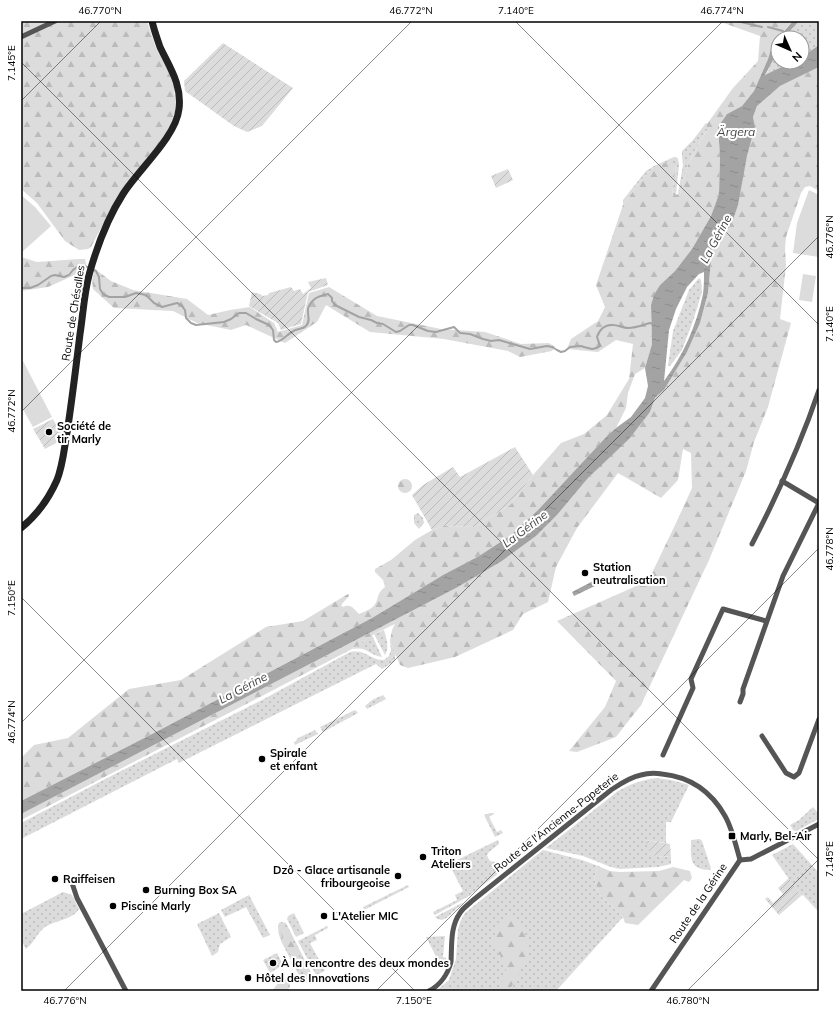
<svg xmlns="http://www.w3.org/2000/svg" width="840" height="1012" viewBox="0 0 840 1012" font-family="Mulish,sans-serif">
	<style>
		.grass { fill: url(#grass-dots) }
		.forest { fill: url(#forest-firs) }
		.garden { fill: url(#garden-furrows) }
		.pitch { fill: #dcdcdc }
		.water { fill: url(#water-ripples); fill-rule: evenodd }
		.lines { fill: none; stroke-linecap: round; stroke-linejoin: round }
		.stream { stroke: #a3a3a3; stroke-width: 2 }
		.street { stroke: #555; stroke-width: 5 }
		.secondary { stroke: #222; stroke-width: 7 }
		.ticks { fill: none; stroke: #000; stroke-width: 1; stroke-opacity: 0.45 }
		.poi-dot { fill: #000; stroke: #fff; stroke-width: 1.5 }
		.labels { text-anchor: middle; stroke-width: 4; stroke-linejoin: round; paint-order: stroke }
		.street-label { font-size: 11px; fill: #000; stroke: #fff }
		.poi-label { font-size: 11px; font-weight: bold; fill: #000; stroke: #fff; text-anchor: start }
		.water-label { font-size: 12px; font-style: italic; fill: #444; stroke: #fff }
		.neatline { fill: none; stroke: #000; stroke-width: 1.5 }
		.ticks-label { font-size: 10px; text-anchor: middle; fill: #000 }
	</style>
	<defs>
		<pattern id="grass-dots" width="8" height="8" patternUnits="userSpaceOnUse"><rect width="8" height="8" fill="#dcdcdc"/><path d="M2 2h.1M6 6h.1" fill="none" stroke="#bbb" stroke-width="1.8" stroke-linecap="round"/></pattern>
		<pattern id="forest-firs" width="22" height="20" patternUnits="userSpaceOnUse"><rect width="22" height="20" fill="#dcdcdc"/><path d="M5 1l3.5 6h-7zM16 11l3.5 6h-7z" fill="#bbb"/></pattern>
		<pattern id="garden-furrows" width="10" height="10" patternUnits="userSpaceOnUse"><rect width="10" height="10" fill="#dcdcdc"/><path d="M-1 1l2-2M0 10L10 0M9 11l2-2" fill="none" stroke="#bbb"/></pattern>
		<pattern id="water-ripples" width="26" height="14" patternUnits="userSpaceOnUse"><rect width="26" height="14" fill="#a3a3a3"/><path d="M2 4q2-2 4 0t4 0M15 11q2-2 4 0t4 0" fill="none" stroke="#8b8b8b"/></pattern>
	</defs>
	<rect width="100%" height="100%" fill="#fff"/>
	<g class="grass">
		<polygon points="799,21 819,21 819,45 802,57 802,38 785,38 787,34"/>
		<polygon points="778,51 778,62 792,62 765,76"/>
		<polygon points="706,123 707,124 707,130 689,162 680,194 678,194 683,165 682,156 682,151 693,140"/>
		<polygon points="674,157 676,157 678,159 679,164 676,195 672,195 676,165 653,168 643,178 623,205 623,200 646,171 654,166"/>
		<polygon points="699,278 701,280 702,292 693,321 682,350 670,366 668,366 673,331 689,290"/>
		<polygon points="418,513 423,518 424,523 419,529 414,523 414,515"/>
		<path d="M384 630C386 638 390 647 385 655L374 634Z"/>
		<path d="M372 635 382 657C369 655 367 646 352 649Z"/>
		<path d="M390 641 396 655 395 656V661L382 669 376 664 179 763 177 759 21 839V823L113 775 262 700 350 652C367 649 369 660 384 660L389 656 391 650Z"/>
		<polygon points="383,695 386,699 367,709 365,706 372,700"/>
		<polygon points="355,710 358,713 323,732 320,727"/>
		<polygon points="315,730 318,734 295,745 294,743 298,738"/>
		<path d="M656 778 671 780 689 785 671 822H666V843L646 840 656 856 671 857V864L658 867 620 869 611 867 583 856 546 848 618 791C631 784 641 780 656 778Z"/>
		<polygon points="813,807 819,814 819,819 796,831 793,830 790,825 799,820"/>
		<polygon points="490,813 493,813 494,814 489,817 497,832 501,830 503,833 495,837 484,815"/>
		<path d="M700 839 702 841 711 868 710 870C688 870 691 856 691 840Z"/>
		<polygon points="498,840 499,844 489,852 487,855 488,858 490,861 509,865 469,896 435,915 433,912 457,900 455,895 463,891 449,864"/>
		<polygon points="793,844 819,873 819,908 817,910 803,895 801,896 772,855"/>
		<polygon points="543,850 582,860 598,866 594,878 599,894 623,917 556,991 532,991 530,989 527,991 436,991 449,980 456,959 458,930 460,922 465,913"/>
		<polygon points="408,885 409,887 364,910 363,907"/>
		<path d="M63 892 72 895 79 909C72 920 56 920 45 927 37 933 34 943 26 949L21 940V914Z"/>
		<polygon points="249,895 270,935 263,938 246,907 225,917 221,910"/>
		<path d="M462 903H463C460 906 456 909 453 912 447 918 442 923 435 917Z"/>
		<polygon points="219,913 231,937 220,944 218,952 212,956 197,924"/>
		<polygon points="294,913 304,933 296,937 287,919 288,916"/>
		<path d="M281 922 286 923 316 982C303 987 299 975 294 966L295 965 293 959 291 960C286 949 275 935 279 923Z"/>
		<polygon points="327,926 328,928 315,935 317,940 310,943 325,971 316,975 298,941"/>
		<polygon points="445,936 443,957 446,958 445,966 443,970 426,937"/>
		<polygon points="277,953 283,965 270,973 263,960"/>
	</g>
	<g class="forest">
		<polygon points="21,21 147,21 156,48 167,68 174,86 176,110 166,134 119,194 91,247 88,249 79,250 65,241 37,203 21,189"/>
		<path d="M718 21H793L787 27 772 46 768 59 754 91 742 106 727 114 718 127 720 156 719 194 711 216 692 249 675 271 660 285 651 305 652 344 645 368 635 374 628 393 626 408 616 428 607 436 538 510 511 535 479 556 443 575 372 618 154 733 21 801V758L34 745 68 738 129 689 181 680 266 627 303 621 348 594 349 595V596L341 605 343 607C351 603 354 609 359 614 366 611 375 608 377 600 379 593 379 592 385 587L383 580 375 572V569L391 560 415 540 432 530 444 526 475 527 510 505 533 475 561 443 584 434 607 415 629 379 633 344 616 340 598 352 567 349 571 339 598 321 605 307 596 285 623 205 643 178 653 168 670 161 676 165 672 195 680 194 689 162 707 130V124L733 88 758 61 760 36Z"/>
		<polygon points="819,67 819,191 810,186 805,187 801,193 786,237 785,249 786,265 780,319 791,323 768,407 754,442 746,471 709,560 641,705 616,737 577,752 569,751 605,707 616,681 557,621 634,587 652,573 676,523 692,488 691,453 683,449 678,480 661,498 618,473 577,528 556,567 548,602 523,614 513,630 455,657 408,668 400,665 390,641 392,630 395,624 374,634 352,649 260,697 21,820 21,814 456,588 502,561 536,536 557,515 588,478 629,438 650,412 655,398 658,395 664,390 687,352 700,323 708,293 712,249 731,225 747,156 755,127 753,117 757,106 780,86"/>
		<polygon points="21,257 37,262 79,259 85,259 86,264 86,270 48,287 21,291"/>
		<polygon points="95,269 111,281 133,290 187,299 208,315 230,310 250,307 274,323 278,332 302,325 309,293 329,287 377,316 441,329 485,332 521,344 549,343 555,347 552,351 520,357 508,351 444,339 370,332 326,305 317,322 285,343 246,325 231,330 197,323 173,311 114,308 93,289 92,280"/>
		<circle cx="405" cy="486" r="7"/>
		<polygon points="598,866 610,871 620,872 659,871 673,867 690,871 692,878 689,882 684,880 638,925 625,923 623,917 599,894 594,878"/>
		<polygon points="507,916 520,920 528,944 527,959 509,991 498,991 507,967 492,942 499,921"/>
		<path d="M283 924 285 927 313 980 312 981 308 982 304 979C298 968 279 937 280 926Z"/>
		<polygon points="288,977 290,987 287,991 272,991 279,982"/>
	</g>
	<g class="garden">
		<polygon points="223,43 293,88 262,126 247,132 234,126 185,91 184,81"/>
		<polygon points="508,169 513,180 496,188 491,176"/>
		<polygon points="326,278 328,285 308,292 301,324 281,330 278,323 249,306 252,292 260,294 263,296 268,295 269,293 291,287 294,291 300,289 303,294 311,288 308,282"/>
		<polygon points="53,419 62,435 58,442 45,449 33,429"/>
		<polygon points="515,447 533,475 510,505 475,527 444,526 432,530 412,495 423,485 453,467 460,477"/>
		<path d="M646 840 670 844 671 857C655 856 648 858 646 840Z"/>
		<polygon points="789,878 801,896 779,915 765,899 768,897 773,903 783,894 778,888"/>
	</g>
	<g class="pitch">
		<polygon points="809,190 819,195 819,257 793,253 797,223"/>
		<polygon points="21,195 35,207 51,226 21,253"/>
		<polygon points="803,274 816,276 812,302 799,300"/>
		<polygon points="21,357 52,417 33,427 21,406"/>
	</g>
	<g class="water">
		<polygon points="793,21 799,21 787,34 785,38 778,38"/>
		<path d="M778 38V51L765 75 792 62H802V57L819 45V67L780 86 757 106 753 117 755 127 747 156 738 205 731 225 712 249 708 293 700 323 687 352 664 390 658 395 655 398 650 412 629 439 588 478 557 515 536 536 502 561 456 588 21 814V801L154 733 372 618 443 575 479 556 511 535 538 510 607 436 616 428 631 417 645 398 648 386 645 368 652 344 651 305 654 295 660 285 675 271 692 249 711 216 719 194 720 156 718 127 727 114 742 106 754 91 768 59 772 46ZM704 272C704 279 704 287 703 294 697 324 683 356 664 381L669 330 676 309 687 287 699 274Z"/>
		<polygon points="595,580 597,585 574,596 572,592"/>
	</g>
	<g class="lines">
		<g class="stream">
			<polyline points="737,21 762,27"/>
			<polyline points="768,27 783,31"/>
			<path d="M21 288H30L38 285 51 276 55 275 64 277 69 275 73 270 77 267 85 266 96 271 99 277 100 289 103 294 109 297H125L136 293 146 295 154 303 162 307 177 303 181 305 185 310 186 318 191 323 196 325 224 322 231 319 239 313H246L256 319 269 325 273 330 274 340 276 342C283 341 286 335 292 332 296 328 302 330 306 326 314 318 300 310 316 298 321 295 323 295 328 294L332 298V301L335 305 359 317 371 320 377 323 383 324 396 332 400 331 409 325H413L428 331 436 332 454 327 460 333 470 334 483 339 491 341 499 340 530 349 547 346 552 347 557 350 561 352 565 351 570 347 581 346 584 347 592 349 597 348 600 346 597 337C599 330 605 324 613 325 618 325 623 328 628 328 636 328 643 325 650 323L653 324"/>
		</g>
		<g class="street">
			<polyline points="21,37 55,21"/>
			<polyline points="782,481 819,503"/>
			<path d="M752 544C778 494 801 443 819 390"/>
			<polyline points="740,702 743,694 743,689 783,576 819,503"/>
			<polyline points="762,736 786,773 794,777 799,773 819,719"/>
			<polyline points="663,755 693,688 691,679 723,609 766,621"/>
			<polyline points="740,860 751,859 819,824"/>
			<polyline points="72,883 77,898 126,991"/>
			<path d="M429 991C440 985 448 974 451 962 452 945 450 927 460 913 463 908 468 905 472 901L611 790C620 784 630 777 641 775 648 773 655 773 662 774 691 777 711 791 725 816 732 828 736 846 740 860"/>
			<polyline points="651,991 740,860"/>
		</g>
		<path class="secondary" d="M21 528C36 516 49 498 57 480 63 465 64 449 67 433 72 400 76 367 80 334 83 315 84 294 89 275 97 246 107 219 123 194 138 170 176 137 179 109 182 85 170 68 160 47 157 38 154 30 152 21"/>
	</g>
	<path class="ticks" d="M515 21 819 325M21 62 819 860M21 101 101 21M21 412 412 21M21 597 415 991M21 723 723 21M64 991 819 236M376 991 819 548M687 991 819 859"/>
	<g class="poi-dot">
		<circle cx="49" cy="432" r="4"/>
		<circle cx="585" cy="573" r="4"/>
		<circle cx="262" cy="759" r="4"/>
		<rect x="728" y="832" width="8" height="8" rx="2"/>
		<circle cx="423" cy="857" r="4"/>
		<circle cx="398" cy="876" r="4"/>
		<circle cx="55" cy="879" r="4"/>
		<circle cx="146" cy="890" r="4"/>
		<circle cx="113" cy="906" r="4"/>
		<circle cx="324" cy="916" r="4"/>
		<circle cx="273" cy="963" r="4"/>
		<circle cx="248" cy="978" r="4"/>
	</g>
	<g class="labels">
		<g class="street-label">
			<text transform="translate(73 313) rotate(-81)" y="4">Route de Chésalles</text>
			<text transform="translate(556 822) rotate(-38)" y="4">Route de l'Ancienne-Papeterie</text>
			<text transform="translate(698 903) rotate(-56)" y="4">Route de la Gérine</text>
		</g>
		<g class="poi-label">
			<text x="57" y="430">Société de<tspan x="57" dy="13">tir Marly</tspan></text>
			<text x="593" y="571">Station<tspan x="593" dy="13">neutralisation</tspan></text>
			<text x="270" y="757">Spirale<tspan x="270" dy="13">et enfant</tspan></text>
			<text x="740" y="840">Marly, Bel-Air</text>
			<text x="431" y="855">Triton<tspan x="431" dy="13">Ateliers</tspan></text>
			<text x="390" y="874" text-anchor="end">Dzô - Glace artisanale<tspan x="390" dy="13">fribourgeoise</tspan></text>
			<text x="63" y="883">Raiffeisen</text>
			<text x="154" y="894">Burning Box SA</text>
			<text x="121" y="910">Piscine Marly</text>
			<text x="332" y="920">L'Atelier MIC</text>
			<text x="281" y="967">À la rencontre des deux mondes</text>
			<text x="256" y="982">Hôtel des Innovations</text>
		</g>
		<g class="water-label">
			<text x="736" y="136">Ärgera</text>
			<text transform="translate(716 239) rotate(-62)" y="4">La Gérine</text>
			<text transform="translate(525 529) rotate(-37)" y="4">La Gérine</text>
			<text transform="translate(243 688) rotate(-28)" y="4">La Gérine</text>
		</g>
	</g>
	<rect width="840" height="1012" fill="none" stroke="#ffffff" stroke-width="44"/>
	<g transform="translate(790 50) rotate(135)"><circle r="19" fill="#ffffff" stroke="#999999"/>
	<path d="M0-3L7 15L0 10L-7 15Z" fill="#000000"/>
	<text y="-6" font-size="11" font-weight="bold" text-anchor="middle" fill="#000000">N</text>
	</g>
	<rect x="22" y="22" width="796" height="968" class="neatline"/>
	<g class="ticks-label">
		<text x="100" y="14">46.770°N</text>
		<text x="411" y="14">46.772°N</text>
		<text x="516" y="14">7.140°E</text>
		<text x="722" y="14">46.774°N</text>
		<text transform="translate(11 63) rotate(-90)" y="4">7.145°E</text>
		<text transform="translate(829 237) rotate(-90)" y="4">46.776°N</text>
		<text transform="translate(829 324) rotate(-90)" y="4">7.140°E</text>
		<text transform="translate(11 411) rotate(-90)" y="4">46.772°N</text>
		<text transform="translate(829 549) rotate(-90)" y="4">46.778°N</text>
		<text transform="translate(11 598) rotate(-90)" y="4">7.150°E</text>
		<text transform="translate(11 722) rotate(-90)" y="4">46.774°N</text>
		<text transform="translate(829 859) rotate(-90)" y="4">7.145°E</text>
		<text x="65" y="1004">46.776°N</text>
		<text x="414" y="1004">7.150°E</text>
		<text x="688" y="1004">46.780°N</text>
	</g>
</svg>
